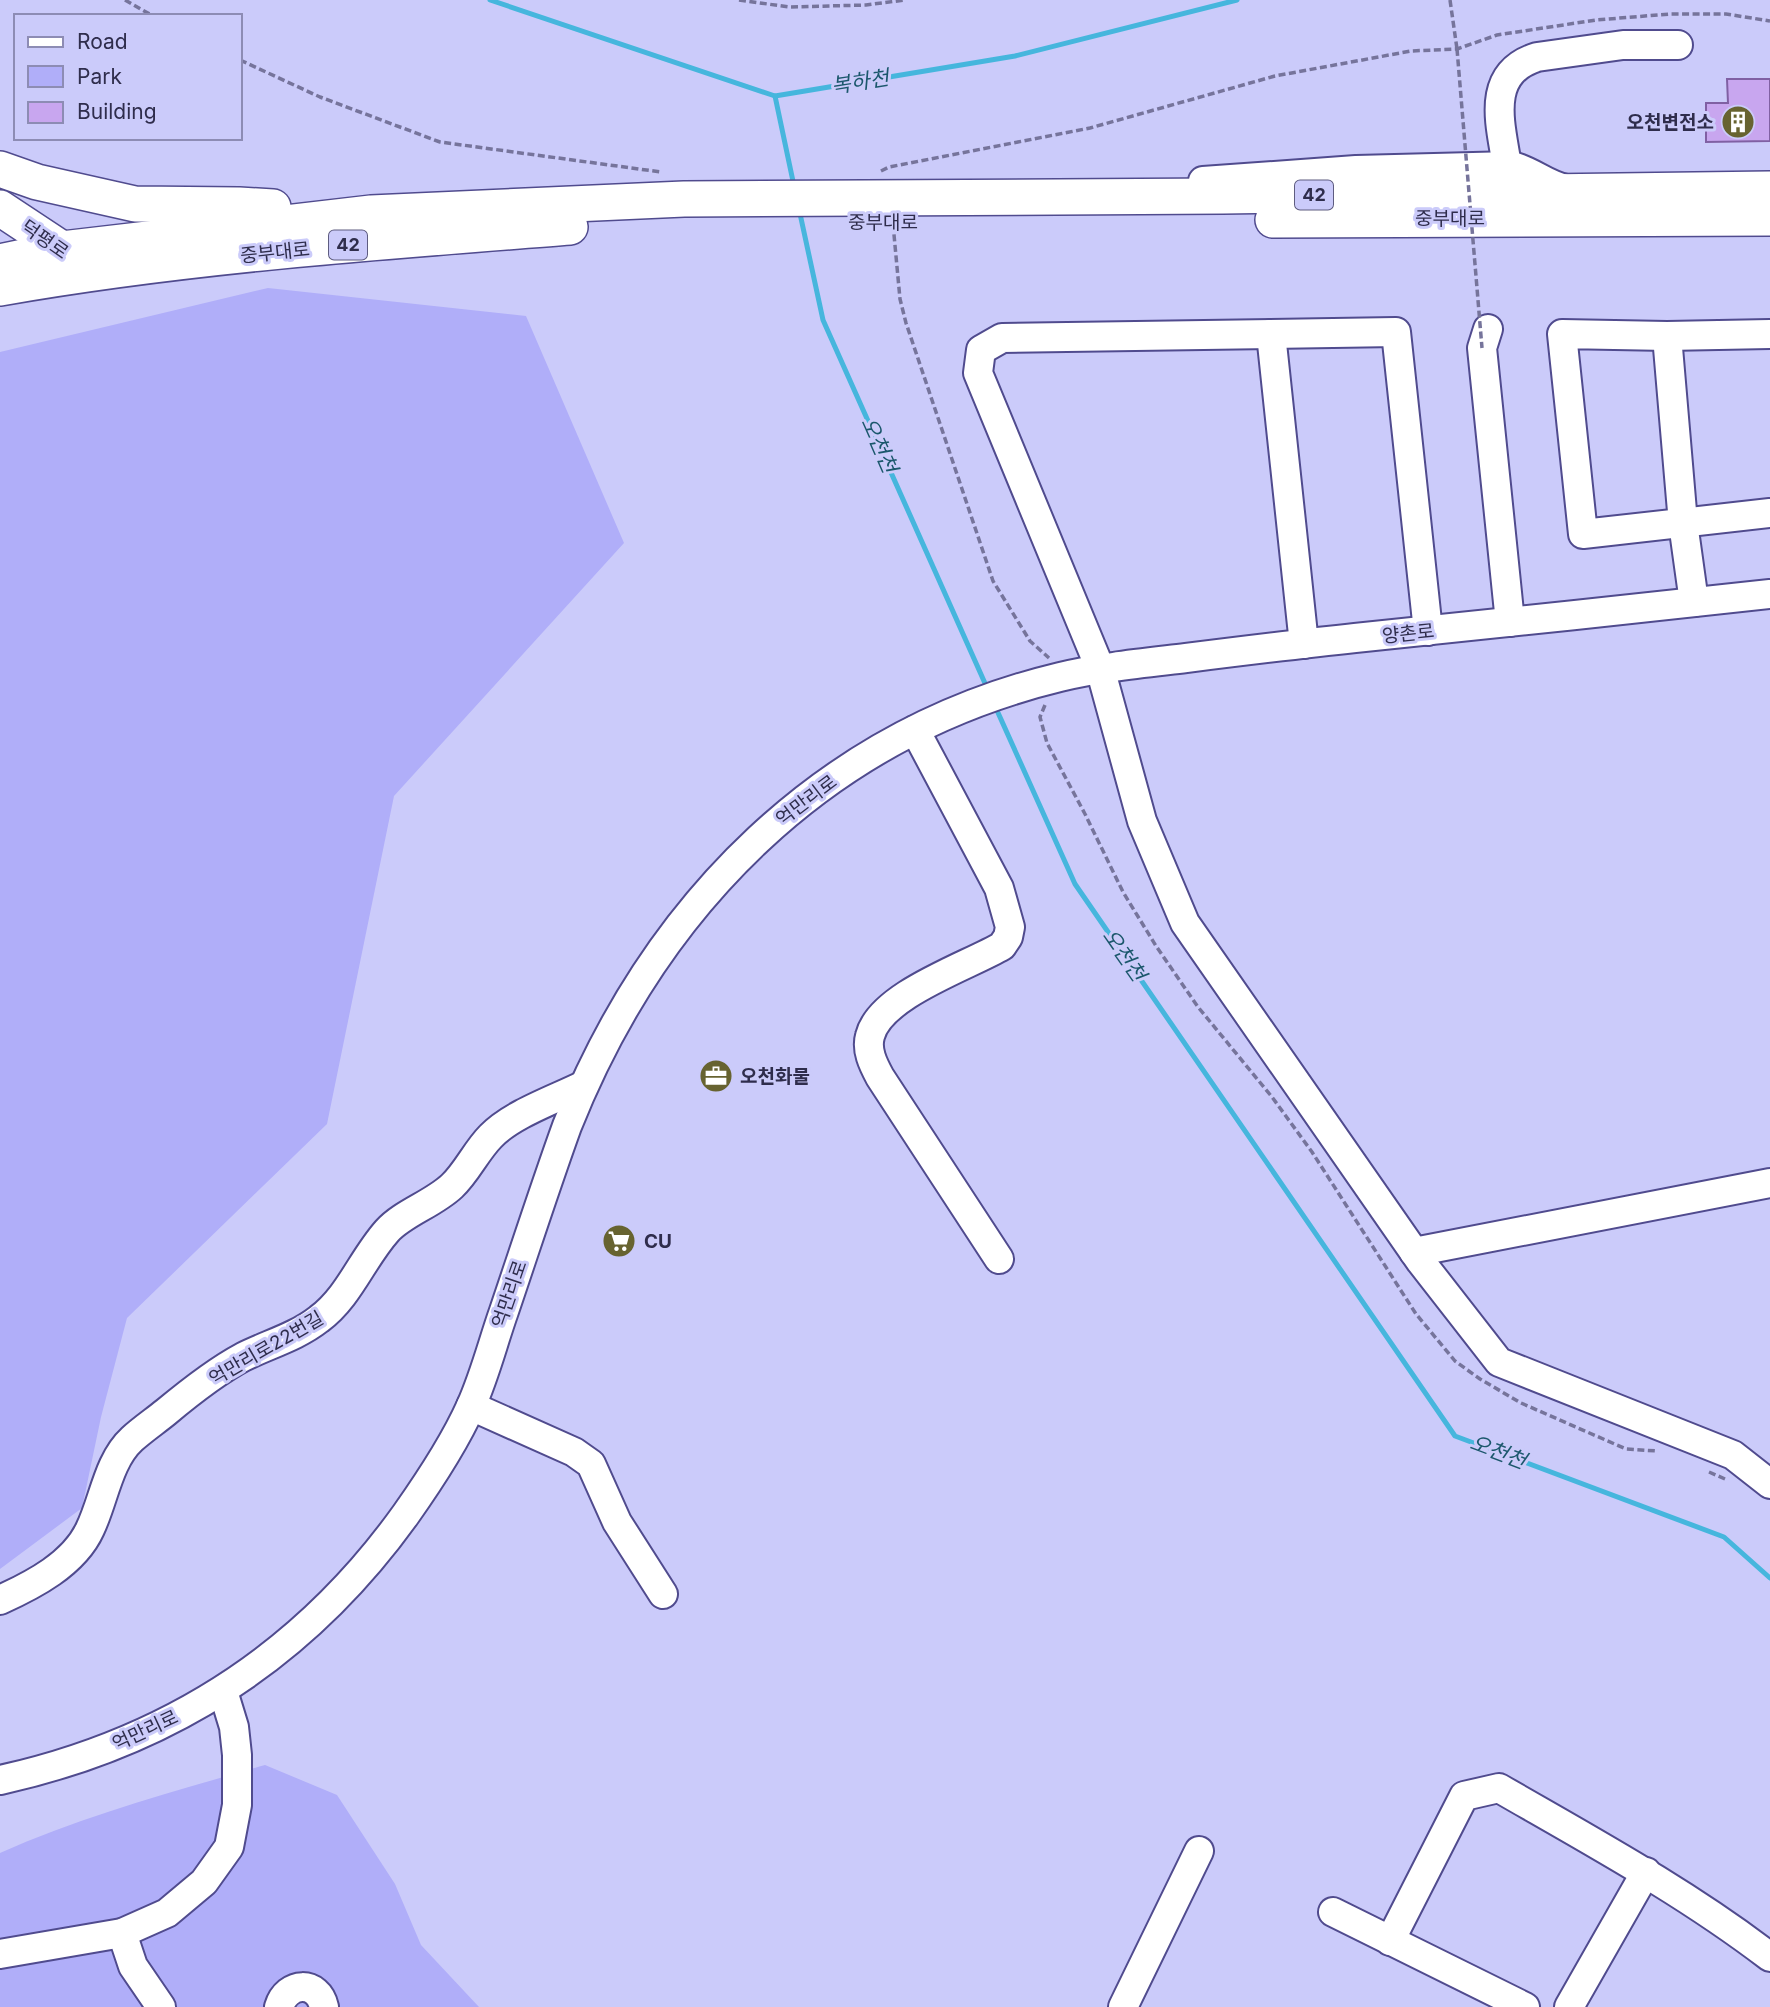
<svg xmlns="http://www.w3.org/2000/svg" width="1770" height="2007" viewBox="0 0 1770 2007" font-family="Inter,'Noto Sans KR',sans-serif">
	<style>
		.green { fill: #b0aef9 }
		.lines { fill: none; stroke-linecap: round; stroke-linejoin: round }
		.stream { stroke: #46b6dd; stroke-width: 5 }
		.building { fill: #c8a6ef; stroke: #8060a3; stroke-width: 2 }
		.minor-casing { stroke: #504b8e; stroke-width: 32 }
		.major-casing { stroke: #504b8e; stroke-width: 38 }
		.path { stroke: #76749b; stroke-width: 3.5; stroke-dasharray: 7 3.5; stroke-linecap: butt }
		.minor { stroke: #fff; stroke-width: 28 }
		.major { stroke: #fff; stroke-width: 35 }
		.path-bridge { stroke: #76749b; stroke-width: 3.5; stroke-dasharray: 7 3.5; stroke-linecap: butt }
		.labels { text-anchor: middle; stroke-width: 6; stroke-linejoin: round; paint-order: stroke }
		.shield { fill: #cbcbfa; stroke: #5e5c80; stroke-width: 2 }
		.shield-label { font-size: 18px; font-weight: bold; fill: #2f2d4c }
		.poi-label { font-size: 19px; font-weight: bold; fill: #2f2d4c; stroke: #cbcbfa; text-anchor: start }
		.street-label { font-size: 19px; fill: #2f2d4c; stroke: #cbcbfa }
		.water-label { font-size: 21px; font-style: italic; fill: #1b576c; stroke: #cbcbfa }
	</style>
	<rect width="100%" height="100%" fill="#cbcbfa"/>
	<g class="green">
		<polygon points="268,288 526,316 624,543 394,796 327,1124 127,1318 101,1417 82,1508 0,1569 0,352"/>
		<path d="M265 1765 337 1795 395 1884 421 1945 479 2007H0V1853C85 1815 176 1791 265 1765Z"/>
	</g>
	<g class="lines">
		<g class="stream">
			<polyline points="490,0 775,96 1015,56 1237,0"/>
			<polyline points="775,96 794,186"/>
			<polyline points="799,209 823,320 988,690"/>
			<polyline points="995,706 1075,884 1455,1436 1724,1537 1770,1578"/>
		</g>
	</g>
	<polygon class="building" points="1727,79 1770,79 1770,141 1706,142 1706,103 1728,103"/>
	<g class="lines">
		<defs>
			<g id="minor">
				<path d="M1507 166C1501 125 1484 74 1537 57L1623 45H1678"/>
				<path d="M1203 181 1356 170 1512 166C1532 171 1546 185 1566 189"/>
				<polyline points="1488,329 1482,348 1510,622"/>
				<polyline points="1271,334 1304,644"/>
				<polyline points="1770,334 1667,336 1562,334 1583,534 1770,513"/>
				<polyline points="1667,336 1683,523 1694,602"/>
				<polyline points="1428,631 1396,332 1002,338 981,350 978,373 1100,668 1142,821 1185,923 1421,1262 1499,1362 1733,1455 1770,1484"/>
				<path d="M915 730 999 888 1010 927 1008 937 1002 946C968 966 880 995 870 1036 866 1050 873 1064 880 1077L999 1259"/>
				<polyline points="1414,1252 1770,1183"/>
				<polyline points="471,1406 574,1452 591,1464 617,1522 663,1594"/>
				<path d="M0 1600C33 1585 74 1564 90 1529 104 1500 108 1461 132 1439 143 1429 155 1421 166 1412 190 1392 215 1372 243 1357 269 1344 296 1337 319 1319 349 1297 362 1259 387 1231 403 1213 433 1204 452 1186 467 1172 476 1151 491 1136 512 1114 556 1099 584 1085"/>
				<path d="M0 1780C168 1743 305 1655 406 1514 430 1480 454 1444 471 1406 485 1375 493 1342 504 1311 525 1249 545 1187 567 1126 656 903 824 734 1060 677 1101 667 1144 663 1186 658 1242 651 1298 644 1355 638 1493 624 1632 609 1770 594"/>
				<polyline points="1333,1912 1525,2007"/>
				<polyline points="122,1933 133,1966 161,2007"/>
				<path d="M1390 1941 1464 1796 1499 1788C1591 1841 1685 1892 1770 1957"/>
				<polyline points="0,1954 122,1933 167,1913 204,1882 229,1847 237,1805 237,1755 234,1727 223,1691"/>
				<path d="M279 2007C287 1981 318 1980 324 2007"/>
				<polyline points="1123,2007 1199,1851"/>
				<polyline points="1569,2007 1646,1872"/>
			</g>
			<g id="major">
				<polyline points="0,169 37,182 135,204 239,205 273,207"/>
				<polyline points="0,208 62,249 72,258"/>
				<polyline points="1273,220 1770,218"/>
				<polyline points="0,262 62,249 371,213 684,199 1223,196 1770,189"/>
				<path d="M0 288C188 255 379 242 570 227"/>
			</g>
		</defs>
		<use href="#minor" class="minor-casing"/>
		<use href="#major" class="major-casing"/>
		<g class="path">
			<polyline points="125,0 153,16"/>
			<polyline points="739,0 789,7 866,5 905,0"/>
			<polyline points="1450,0 1457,49"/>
			<polyline points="240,60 320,97 440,142 661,172"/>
			<polyline points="881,171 889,167 1090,128 1275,76 1411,51 1457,49 1497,35 1596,20 1670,14 1726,14 1770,21"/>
			<polyline points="893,224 900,299 906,323 993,581 1030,641 1049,658"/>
			<polyline points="1045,705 1040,717 1047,743 1085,814 1123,892 1156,946 1198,1007 1272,1097 1312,1152 1416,1314 1455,1361 1480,1379 1521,1403 1626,1449 1657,1451"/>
			<polyline points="1709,1472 1725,1479"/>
		</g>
		<use href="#minor" class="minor"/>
		<use href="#major" class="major"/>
		<polyline class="path-bridge" points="1457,49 1482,348"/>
	</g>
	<defs>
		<symbol id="building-disc" viewBox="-11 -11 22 22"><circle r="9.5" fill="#676330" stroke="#cbcbfa"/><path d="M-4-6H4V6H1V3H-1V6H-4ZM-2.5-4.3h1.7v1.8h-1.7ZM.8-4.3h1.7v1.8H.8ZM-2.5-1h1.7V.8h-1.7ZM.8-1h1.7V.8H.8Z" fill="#fff"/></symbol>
		<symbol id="office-disc" viewBox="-11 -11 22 22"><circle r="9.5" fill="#676330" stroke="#cbcbfa"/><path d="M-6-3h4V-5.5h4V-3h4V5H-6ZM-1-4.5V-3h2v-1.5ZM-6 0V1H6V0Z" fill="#fff"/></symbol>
		<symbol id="supermarket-disc" viewBox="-11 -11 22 22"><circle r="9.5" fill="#676330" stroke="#cbcbfa"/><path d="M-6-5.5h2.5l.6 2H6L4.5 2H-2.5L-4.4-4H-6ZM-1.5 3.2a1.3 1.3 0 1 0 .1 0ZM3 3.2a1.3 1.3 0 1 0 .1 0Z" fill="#fff"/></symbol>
	</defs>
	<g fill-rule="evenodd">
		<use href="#building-disc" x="1719" y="103" width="38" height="38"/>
		<use href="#office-disc" x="697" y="1057" width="38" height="38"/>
		<use href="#supermarket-disc" x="600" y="1222" width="38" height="38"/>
	</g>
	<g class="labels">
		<g class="shield">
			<rect x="1295" y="180.5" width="38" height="29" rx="5"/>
			<rect x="329" y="230.5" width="38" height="29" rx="5"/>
		</g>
		<g class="shield-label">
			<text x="1314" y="201">42</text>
			<text x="348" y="251">42</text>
		</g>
		<g class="poi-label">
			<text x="1714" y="129" text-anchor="end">오천변전소</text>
			<text x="740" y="1083">오천화물</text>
			<text x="644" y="1248">CU</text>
		</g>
		<g class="street-label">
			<text x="1450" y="225">중부대로</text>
			<text x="883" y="229">중부대로</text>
			<text transform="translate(45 239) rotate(35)" y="7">덕평로</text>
			<text transform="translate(275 252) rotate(-6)" y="7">중부대로</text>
			<text transform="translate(1408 633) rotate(-6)" y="7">양촌로</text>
			<text transform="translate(806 800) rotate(-37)" y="7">억만리로</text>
			<text transform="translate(509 1294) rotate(-71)" y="7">억만리로</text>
			<text transform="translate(266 1348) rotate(-30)" y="7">억만리로22번길</text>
			<text transform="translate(145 1730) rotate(-25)" y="7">억만리로</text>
		</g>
		<g class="water-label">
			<text transform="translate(860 82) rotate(-9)" y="7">복하천</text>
			<text transform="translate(879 445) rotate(66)" y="7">오천천</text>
			<text transform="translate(1124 955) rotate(55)" y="7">오천천</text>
			<text transform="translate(1498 1452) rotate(21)" y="7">오천천</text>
		</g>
	</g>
	<rect x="14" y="14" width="228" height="126" fill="#cbcbfa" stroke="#8d8cb4" stroke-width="2"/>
	<rect x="28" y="37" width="35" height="10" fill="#ffffff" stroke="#8d8cb4" stroke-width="2"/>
	<text x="77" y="49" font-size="21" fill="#2f2d4c">Road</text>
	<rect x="28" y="66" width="35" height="21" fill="#b0aef9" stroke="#8d8cb4" stroke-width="2"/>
	<text x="77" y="84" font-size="21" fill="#2f2d4c">Park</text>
	<rect x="28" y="102" width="35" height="21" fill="#c8a6ef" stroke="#8d8cb4" stroke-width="2"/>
	<text x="77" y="119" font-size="21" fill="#2f2d4c">Building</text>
</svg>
